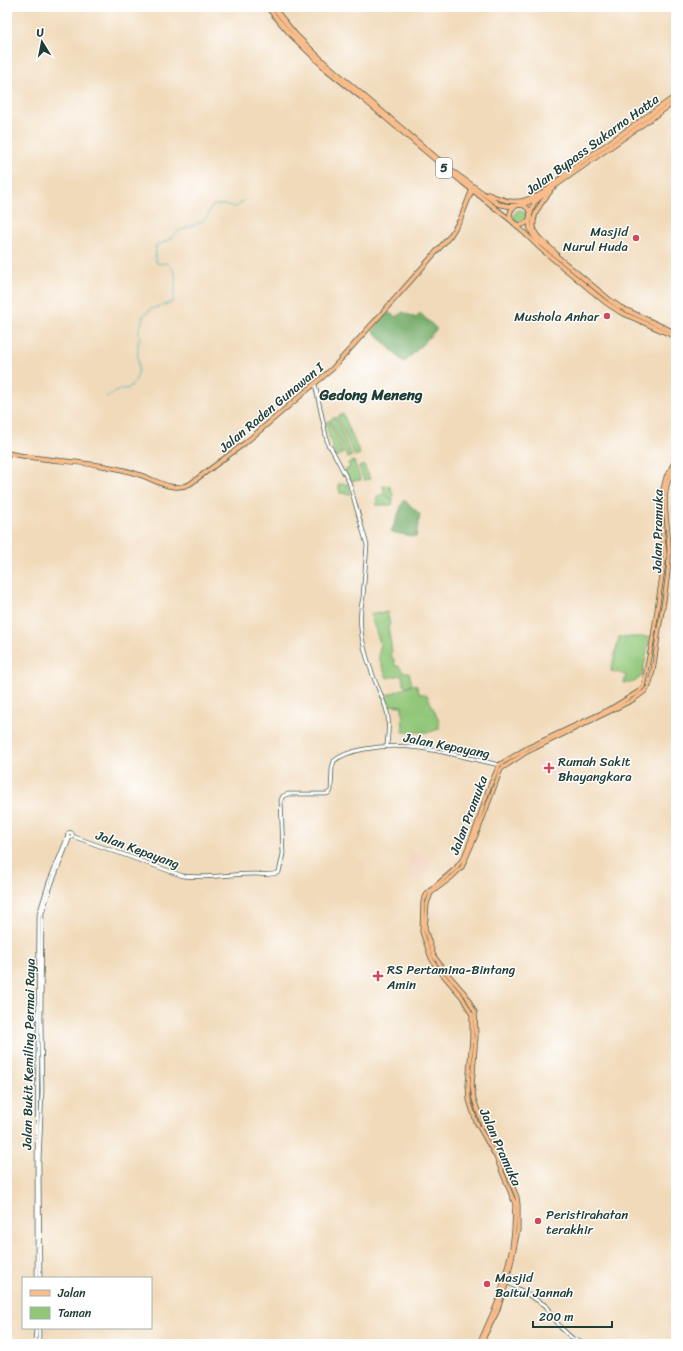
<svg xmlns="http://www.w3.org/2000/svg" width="683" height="1351" viewBox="0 0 683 1351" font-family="Sriracha,sans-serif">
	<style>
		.built { fill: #f2d4be }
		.green { fill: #92c779; stroke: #588256 }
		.forest { fill: #75ac69; stroke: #4a744e }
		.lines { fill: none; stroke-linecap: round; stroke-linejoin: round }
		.stream { stroke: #4abac0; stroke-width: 1 }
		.tertiary-casing { stroke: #3e5548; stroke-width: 4.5 }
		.primary-casing { stroke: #3e5548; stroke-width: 5 }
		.trunk-casing { stroke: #3e5548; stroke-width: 5.5 }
		.tertiary { stroke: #fff; stroke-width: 3 }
		.primary { stroke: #f9bc8a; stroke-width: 3.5 }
		.trunk { stroke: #f9bc8a; stroke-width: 4 }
		.poi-dot { fill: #d1495b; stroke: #fff; stroke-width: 1.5 }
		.labels { text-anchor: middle; stroke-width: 3; stroke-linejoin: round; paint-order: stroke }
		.shield { fill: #fff; stroke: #627771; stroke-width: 1 }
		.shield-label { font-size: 12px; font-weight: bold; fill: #1f3d34 }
		.street-label { font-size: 13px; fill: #1f3d34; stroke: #fff }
		.poi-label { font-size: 13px; fill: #1f3d34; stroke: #fff; text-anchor: start }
		.quarter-label { font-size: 15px; font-weight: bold; fill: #1f3d34; stroke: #fff }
	</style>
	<rect width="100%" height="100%" fill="#fff"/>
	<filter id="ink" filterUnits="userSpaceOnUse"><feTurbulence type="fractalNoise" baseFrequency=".025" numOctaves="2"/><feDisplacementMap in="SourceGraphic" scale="8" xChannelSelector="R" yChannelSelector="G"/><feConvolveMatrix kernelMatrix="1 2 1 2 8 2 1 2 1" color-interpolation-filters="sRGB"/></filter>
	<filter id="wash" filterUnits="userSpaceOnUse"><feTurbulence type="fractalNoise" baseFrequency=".012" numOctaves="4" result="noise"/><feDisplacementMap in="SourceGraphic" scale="16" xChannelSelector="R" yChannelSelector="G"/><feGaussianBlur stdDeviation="0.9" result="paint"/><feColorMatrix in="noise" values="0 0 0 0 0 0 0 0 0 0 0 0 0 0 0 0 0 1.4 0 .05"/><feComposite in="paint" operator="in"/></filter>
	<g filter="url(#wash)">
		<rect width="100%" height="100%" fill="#f1daba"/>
		<g class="built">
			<polygon points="560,746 562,748 564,747 569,755 558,760 553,750"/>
			<polygon points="552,753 563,775 547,783 534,761"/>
			<polygon points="410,852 433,856 428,873 422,873 421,880 408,878 409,871 407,870"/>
			<polygon points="435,909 438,916 426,920 426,911"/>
		</g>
		<g class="green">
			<circle cx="520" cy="216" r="6"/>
			<polygon points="343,414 360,454 355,456 337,417"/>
			<polygon points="335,417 352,456 348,458 330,420"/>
			<path d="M329 421 343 453 337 457C331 445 328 435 326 422Z"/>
			<polygon points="354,461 361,480 350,481 345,470 350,468 348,463"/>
			<polygon points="364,465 370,479 364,480 359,467"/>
			<polygon points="338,484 348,484 351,494 340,493"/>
			<polygon points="389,485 393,494 393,500 386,495 393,501 392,505 376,505 377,496 380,495 384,495 383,486"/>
			<polygon points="379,612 379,614 387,612 390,625 388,626 392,652 390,653 394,660 395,666 399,666 403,672 409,672 412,684 405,687 401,675 387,678 379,658 380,643 370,614"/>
			<polygon points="619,637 650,637 642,676 634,682 624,683 626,675 611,671"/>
			<polygon points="416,684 419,693 427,695 439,721 439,729 430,732 403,732 402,706 387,705 384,696"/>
		</g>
		<g class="forest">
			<polygon points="387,312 396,317 403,312 416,318 420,313 437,329 405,362 402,361 373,331"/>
			<polygon points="404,500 420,514 416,537 391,532"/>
		</g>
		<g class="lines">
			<path class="stream" d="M106 397C110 395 115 392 120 390 124 389 128 389 131 386 145 373 133 353 140 338 136 327 143 326 143 316L151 309 173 302C175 288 180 271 166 263L161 264 157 263 155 258 156 245 167 241 179 231 203 221 208 215 212 206C220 204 227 205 236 207L245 200"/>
		</g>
	</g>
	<g filter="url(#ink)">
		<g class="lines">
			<defs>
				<g id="tertiary">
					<path d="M315 384 328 445 331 448 349 482 367 545 363 597C356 624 364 652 374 678 378 689 384 700 387 712 390 722 388 735 387 745"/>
					<circle cx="70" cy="835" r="2.5"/>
					<path d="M72 836 183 876C206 879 231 874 255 874 262 874 273 876 279 872L283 854 281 800 283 796 288 794H327L331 791 332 768 334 761C342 754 354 751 365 749 410 740 455 755 499 765"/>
					<polyline points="37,1278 37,1163 39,914 49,882 68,836"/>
					<polyline points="40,1278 39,1163 42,1091 41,1016 42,913 52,883 70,837"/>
					<polyline points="507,1282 545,1305 561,1328 572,1338 585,1344"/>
					<polyline points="35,1344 36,1328"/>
					<polyline points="39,1344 39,1328"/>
				</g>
				<g id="primary">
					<polyline points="479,1344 499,1299 505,1276 512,1248 514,1230 515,1204 496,1157 476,1122 469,1100 468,1085 472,1038 472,1015 462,997 437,968 431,958 422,932 423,902 427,893 455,869 464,857 477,825 488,790 499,765 527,748 610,709 638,692 643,687 653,637 665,555 661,519 661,497 666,477 676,459"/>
					<path d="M482 1344 485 1335 497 1312 507 1282 518 1230V1205L517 1197 504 1165 482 1123 474 1099 472 1085 476 1036 475 1012 466 995 445 971 434 956 425 929 427 904 431 893 452 877 462 867 480 826 501 769 527 752 633 700 644 692 649 686C655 668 656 647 659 629 663 604 669 579 669 554 670 521 656 496 676 465"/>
				</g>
				<g id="trunk">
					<polyline points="267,7 291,35 327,70 362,98 462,182 513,222"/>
					<polyline points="273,7 296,35 324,62 452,171 498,204 508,206 516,206"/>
					<path d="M550 192C539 205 525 224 540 239 545 244 551 248 556 254"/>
					<path d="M488 194C504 201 519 206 534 196"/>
					<circle cx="520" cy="215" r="10"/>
					<polyline points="520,205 531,201 583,161 676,96"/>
					<polyline points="530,215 534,203 545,193 676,101"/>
					<path d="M530 218C528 227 531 233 537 240L610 300 620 307 676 333"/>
					<polyline points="515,224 541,249 605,302 620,312 676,337"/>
					<path d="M7 453C52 463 100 460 143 476 159 482 173 492 190 484L245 443 332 369 400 293 450 236 460 220 472 190"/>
				</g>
			</defs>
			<use href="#tertiary" class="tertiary-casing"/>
			<use href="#primary" class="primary-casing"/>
			<use href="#trunk" class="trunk-casing"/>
			<use href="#tertiary" class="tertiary"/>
			<use href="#primary" class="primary"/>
			<use href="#trunk" class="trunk"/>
		</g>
	</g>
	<g class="poi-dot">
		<circle cx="636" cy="238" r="4"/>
		<circle cx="607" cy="316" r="4"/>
		<path d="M547 762h4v4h4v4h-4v4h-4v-4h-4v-4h4z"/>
		<path d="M376 970h4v4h4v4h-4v4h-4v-4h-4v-4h4z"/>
		<circle cx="538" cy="1221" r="4"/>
		<circle cx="487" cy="1284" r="4"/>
	</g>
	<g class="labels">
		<rect class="shield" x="436" y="158" width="16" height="20" rx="3"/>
		<g class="shield-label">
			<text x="444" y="172">5</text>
		</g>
		<g class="street-label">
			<text transform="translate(592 144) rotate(-36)" y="5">Jalan Bypass Sukarno Hatta</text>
			<text transform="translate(271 407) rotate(-40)" y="5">Jalan Raden Gunawan I</text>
			<text transform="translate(657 531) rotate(-89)" y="5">Jalan Pramuka</text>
			<text transform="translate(447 745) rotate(11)" y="5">Jalan Kepayang</text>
			<text transform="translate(468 815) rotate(-69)" y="5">Jalan Pramuka</text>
			<text transform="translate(138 849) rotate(20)" y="5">Jalan Kepayang</text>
			<text transform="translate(28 1054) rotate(-89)" y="5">Jalan Bukit Kemiling Permai Raya</text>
			<text transform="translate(501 1147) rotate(66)" y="5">Jalan Pramuka</text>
		</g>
		<g class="poi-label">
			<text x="628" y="236" text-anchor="end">Masjid<tspan x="628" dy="15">Nurul Huda</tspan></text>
			<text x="599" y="321" text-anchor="end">Mushola Anhar</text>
			<text x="558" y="766">Rumah Sakit<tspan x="558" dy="15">Bhayangkara</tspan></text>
			<text x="387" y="974">RS Pertamina-Bintang<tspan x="387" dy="15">Amin</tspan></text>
			<text x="546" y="1219">Peristirahatan<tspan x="546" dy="15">terakhir</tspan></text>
			<text x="495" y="1282">Masjid<tspan x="495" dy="15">Baitul Jannah</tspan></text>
		</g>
		<g class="quarter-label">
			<text x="371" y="400">Gedong Meneng</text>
		</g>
	</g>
	<rect width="683" height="1351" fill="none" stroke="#fff" stroke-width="24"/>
	<rect x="22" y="1277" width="130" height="52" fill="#ffffff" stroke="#a5b1ae"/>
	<rect x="30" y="1290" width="20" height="6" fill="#f9bc8a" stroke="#a5b1ae"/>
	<text x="58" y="1297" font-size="12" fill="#1f3d34">Jalan</text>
	<rect x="30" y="1307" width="20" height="12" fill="#92c779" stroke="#a5b1ae"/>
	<text x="58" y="1317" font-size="12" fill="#1f3d34">Taman</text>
	<g transform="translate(42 42) rotate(350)" stroke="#ffffff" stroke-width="3" paint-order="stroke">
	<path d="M0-3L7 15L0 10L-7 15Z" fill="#1f3d34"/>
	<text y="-6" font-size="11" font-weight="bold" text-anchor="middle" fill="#1f3d34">U</text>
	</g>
	<path d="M533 1321v6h79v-6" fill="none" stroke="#1f3d34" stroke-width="2"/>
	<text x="539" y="1321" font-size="12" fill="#1f3d34" stroke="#ffffff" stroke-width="3" paint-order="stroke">200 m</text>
</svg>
